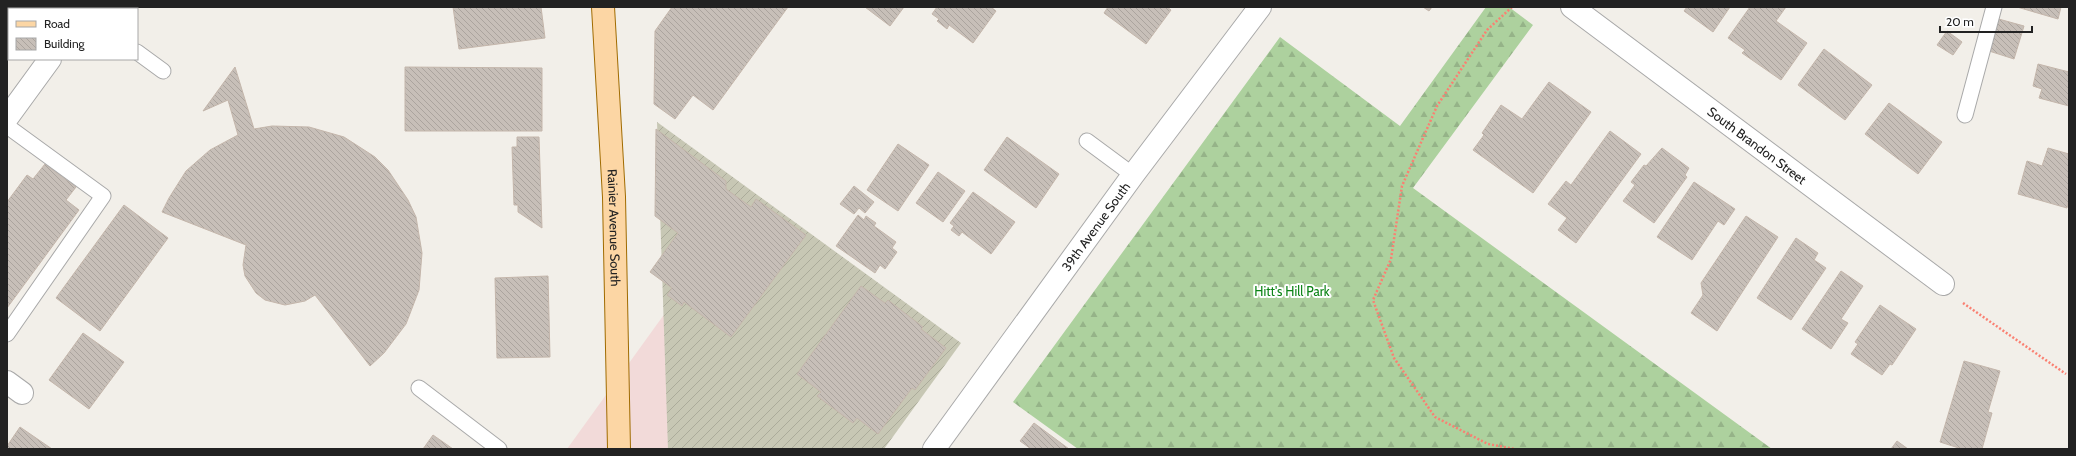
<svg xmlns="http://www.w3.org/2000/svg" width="2076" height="456" viewBox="0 0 2076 456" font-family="Cabin,sans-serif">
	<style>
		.commercial { fill: #f2dad9 }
		.construction { fill: url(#construction-furrows) }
		.forest { fill: url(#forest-firs) }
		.building { fill: url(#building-back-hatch); stroke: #c4b6ab }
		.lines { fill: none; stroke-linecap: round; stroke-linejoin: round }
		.service-casing { stroke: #a9a9a9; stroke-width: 17 }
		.minor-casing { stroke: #a9a9a9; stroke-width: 24 }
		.primary-casing { stroke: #a06b00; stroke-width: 24 }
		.path { stroke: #fa8072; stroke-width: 2.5; stroke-dasharray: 2 2; stroke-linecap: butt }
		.service { stroke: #fff; stroke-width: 15 }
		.minor { stroke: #fff; stroke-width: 22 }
		.primary { stroke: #fcd6a4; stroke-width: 22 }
		.labels { text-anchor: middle; stroke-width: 4; stroke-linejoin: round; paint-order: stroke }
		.street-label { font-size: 13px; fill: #222; stroke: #fff }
		.park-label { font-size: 13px; fill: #0c8416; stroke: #fff }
	</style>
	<defs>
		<pattern id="construction-furrows" width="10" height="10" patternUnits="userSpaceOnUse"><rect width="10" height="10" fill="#c7c7b4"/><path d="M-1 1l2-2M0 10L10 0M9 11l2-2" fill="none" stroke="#abab9a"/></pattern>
		<pattern id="forest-firs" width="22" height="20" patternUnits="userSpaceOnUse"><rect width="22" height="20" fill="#add19e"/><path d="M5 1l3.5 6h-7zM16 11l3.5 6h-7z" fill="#95b388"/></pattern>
		<pattern id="building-back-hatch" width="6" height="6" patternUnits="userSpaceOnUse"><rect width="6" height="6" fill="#c7bfb8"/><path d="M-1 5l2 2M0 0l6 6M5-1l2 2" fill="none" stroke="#aba49e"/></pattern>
	</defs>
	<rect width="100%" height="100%" fill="#f2efe9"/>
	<polygon class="commercial" points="681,291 880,449 567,449"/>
	<polygon class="construction" points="657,122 961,343 884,449 668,449"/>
	<polygon class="forest" points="1486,7 1509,7 1533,25 1413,188 1772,449 1078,449 1013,402 1280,37 1400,126"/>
	<g class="building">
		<polygon points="453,7 541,7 545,38 459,49"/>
		<polygon points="672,7 788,7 713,110 693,95 675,119 654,104 655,31"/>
		<polygon points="865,7 904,7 890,26"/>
		<polygon points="937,7 991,7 996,11 973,43 949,25 947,29 937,21 939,19 932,14"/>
		<polygon points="1108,7 1167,7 1171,10 1146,44 1104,13"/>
		<polygon points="1423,7 1432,7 1429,11"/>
		<polygon points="1687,7 1730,7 1713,32 1684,11"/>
		<polygon points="1750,7 1786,7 1776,21 1807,43 1781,80 1742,53 1745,50 1728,38"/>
		<polygon points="2017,7 2061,7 2058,19"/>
		<polygon points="1995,18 2024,26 2014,59 1986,50"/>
		<polygon points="1947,31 1962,42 1953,55 1937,45"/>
		<polygon points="1824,49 1872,85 1845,120 1798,85"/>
		<polygon points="2038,64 2069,72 2069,106 2039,98 2042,89 2033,86"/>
		<polygon points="235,67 254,129 272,126 309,127 344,137 375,157 388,170 408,200 416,217 422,253 419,290 406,324 384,353 370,366 315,295 305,301 285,305 265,300 256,293 245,276 243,265 246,245 162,212 169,198 186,171 210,150 238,135 228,100 203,111"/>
		<polygon points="405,67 542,68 542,131 405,131"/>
		<polygon points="1549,82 1591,112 1533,193 1473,150 1484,135 1482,133 1501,105 1522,119"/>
		<polygon points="1889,103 1942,142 1918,174 1865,134"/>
		<polygon points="656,129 726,181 726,189 751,207 756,199 806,235 731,337 684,302 682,306 667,295 672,288 650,272 678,233 655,216"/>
		<polygon points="1610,131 1641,154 1576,243 1558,230 1567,218 1548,204 1566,181 1571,185"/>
		<polygon points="517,137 539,137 542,228 518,212 518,205 514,205 512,147 517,147"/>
		<polygon points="1007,137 1059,174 1036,208 984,170"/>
		<polygon points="898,144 929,165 898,211 867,190"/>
		<polygon points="1662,148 1689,168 1685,175 1687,177 1654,223 1623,201 1635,185 1631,182 1644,165 1646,166"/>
		<polygon points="2048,148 2069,154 2069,200 2067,208 2018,194 2027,161 2042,166"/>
		<polygon points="45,164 76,187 66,200 79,210 7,308 7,202 27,175 33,179"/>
		<polygon points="938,172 965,191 943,222 916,203"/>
		<polygon points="1694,182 1735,209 1724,225 1718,221 1692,260 1657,237"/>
		<polygon points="854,186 874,202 865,213 859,208 854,214 840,204"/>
		<polygon points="973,192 1015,222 991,254 962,232 959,236 951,230 954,226 950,223"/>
		<polygon points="124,205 168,238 100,331 56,298"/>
		<polygon points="858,215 864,220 866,216 876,223 874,226 896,242 892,248 897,252 885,269 880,265 875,273 836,246"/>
		<polygon points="1746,216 1778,237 1717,331 1691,313 1703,295 1701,283"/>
		<polygon points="1796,238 1818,253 1814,260 1826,268 1791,320 1757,298"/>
		<polygon points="1841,271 1863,286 1841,319 1848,323 1831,349 1802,329"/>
		<polygon points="548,276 550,357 497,358 495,278"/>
		<polygon points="861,286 885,303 888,300 923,327 921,329 946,348 915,390 912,388 878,434 857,418 853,423 817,396 821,392 797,374"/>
		<polygon points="1880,305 1916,329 1892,365 1890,364 1882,375 1851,354 1858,344 1855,342"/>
		<polygon points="83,333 124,362 89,409 49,380"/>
		<polygon points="1964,361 2000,371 1988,412 1992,413 1982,449 1962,449 1940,442"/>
		<polygon points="1034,423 1069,449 1031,449 1020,441"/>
		<polygon points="20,427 52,449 7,449 7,446"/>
		<polygon points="433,435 453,449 423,449"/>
		<polygon points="1897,441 1908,449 1891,449"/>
	</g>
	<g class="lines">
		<defs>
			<g id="service">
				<polyline points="137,52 163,71"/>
				<polyline points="1965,115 1994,7"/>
				<polyline points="7,126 103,196 7,334"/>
				<polyline points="1087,141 1133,175"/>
				<polyline points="419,388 499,449"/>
			</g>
			<g id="minor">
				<polyline points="9,7 12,9"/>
				<path id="s1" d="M1572 7 1943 284"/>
				<polyline points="87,9 88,7"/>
				<polyline points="7,118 50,59"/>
				<polyline points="7,382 22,393"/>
				<path id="s2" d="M934 449 1133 175 1260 7"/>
			</g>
			<g id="primary">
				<path id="s3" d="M603 7 614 197 619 449"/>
			</g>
		</defs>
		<use href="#service" class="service-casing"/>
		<use href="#minor" class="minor-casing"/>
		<use href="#primary" class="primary-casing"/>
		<g class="path">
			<polyline points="1512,7 1487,30 1437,106 1402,186 1391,259 1373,300 1394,358 1435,417 1488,444 1515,449"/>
			<polyline points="1963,303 2066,374"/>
		</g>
		<use href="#service" class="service"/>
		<use href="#minor" class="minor"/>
		<use href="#primary" class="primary"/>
	</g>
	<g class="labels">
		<g class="street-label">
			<text dy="5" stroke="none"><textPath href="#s1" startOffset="231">South Brandon Street</textPath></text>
			<text dy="5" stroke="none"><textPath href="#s2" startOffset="275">39th Avenue South</textPath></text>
			<text dy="5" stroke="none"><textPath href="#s3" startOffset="221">Rainier Avenue South</textPath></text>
		</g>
		<g class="park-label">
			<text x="1292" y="296">Hitt's Hill Park</text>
		</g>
	</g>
	<rect width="2076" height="456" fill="none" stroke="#222222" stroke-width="16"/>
	<rect x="8" y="8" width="130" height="52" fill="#ffffff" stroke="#a7a7a7"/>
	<rect x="16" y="21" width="20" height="6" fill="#fcd6a4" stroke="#a7a7a7"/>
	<text x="44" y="28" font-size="12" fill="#222222">Road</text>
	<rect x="16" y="38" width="20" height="12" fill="url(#building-back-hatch)" stroke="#a7a7a7"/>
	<text x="44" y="48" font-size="12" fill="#222222">Building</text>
	<path d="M1940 26v6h92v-6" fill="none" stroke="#222222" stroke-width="2"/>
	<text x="1946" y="26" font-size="12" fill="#222222" stroke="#ffffff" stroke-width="3" paint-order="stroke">20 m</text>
</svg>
